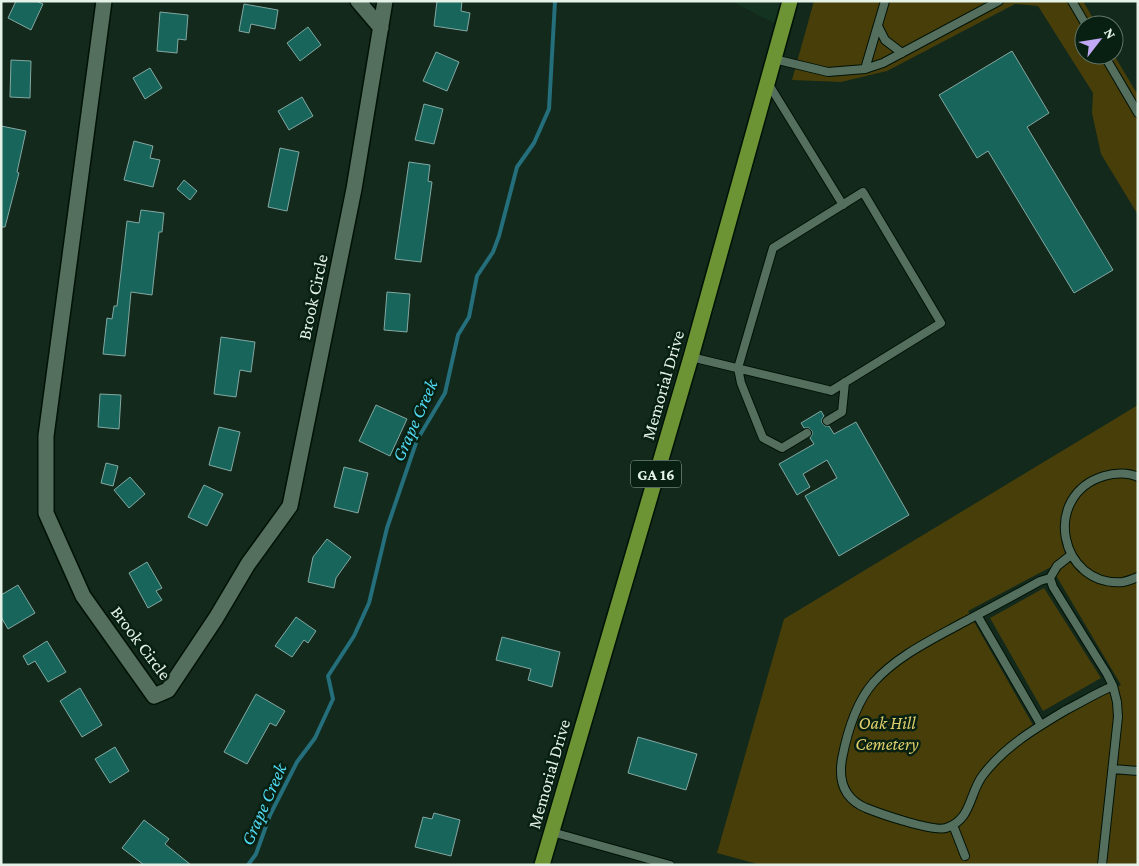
<svg xmlns="http://www.w3.org/2000/svg" width="1139" height="866" font-family="'Crimson Pro',serif">
<style>
.built{fill:#143421}
.green{fill:#473e0a;fill-rule:evenodd}
.lines{fill:none;stroke-linecap:round;stroke-linejoin:round}
.stream{stroke:#256e7b;stroke-width:4}
.building{fill:#18655c;stroke:#83a8a2}
.lane-casing{stroke:#001206;stroke-width:10}
.street-casing{stroke:#001206;stroke-width:18}
.primary-casing{stroke:#001206;stroke-width:18}
.lane{stroke:#556f5e;stroke-width:8}
.street{stroke:#556f5e;stroke-width:15}
.primary{stroke:#6c9334;stroke-width:15}
.labels{text-anchor:middle;stroke-width:5;stroke-linejoin:round;paint-order:stroke}
.shield{fill:#082012;stroke:#a2b3a8;stroke-width:1}
.shield-label{font-size:16px;font-weight:bold;fill:#e4f2e8}
.street-label{font-size:18px;fill:#e4f2e8;stroke:#082012}
.park-label{font-size:18px;font-style:italic;fill:#e0cd6b;stroke:#082012}
.water-label{font-size:19px;font-style:italic;fill:#51d9f3;stroke:#082012}
</style>
<rect width="100%" height="100%" fill="#12291b"/>
<path class="built" d="M 731,1 L 781,1 L 774,23 Z"/>
<path class="green" d="M 814,1 L 1083,1 L 1097,25 L 1084,25 L 1084,55 L 1114,55 L 1138,95 L 1138,215 L 1101,154 L 1092,113 L 1093,93 L 1038,6 L 1015,4 L 887,71 L 841,82 L 792,80 Z
M 1138,405 L 1138,865 L 761,865 L 717,853 L 784,619 ZM 1051,567 L 1121,685 L 1037,732 L 968,611 Z
M 1044,588 L 1101,678 L 1043,711 L 990,618 Z"/>
<g class="lines">
<path class="stream" d="M 248,865 L 256,854 L 270,815 L 297,762 L 315,738 L 333,699 L 328,676 L 354,636 L 369,603 L 387,528 L 417,440 L 445,393 L 458,335 L 469,317 L 477,276 L 493,252 L 499,236 L 517,167 L 534,143 L 549,109 L 555,1"/>
</g>
<path class="building" d="M 16,1 L 36,1 L 43,4 L 31,30 L 8,18 Z
M 437,1 L 462,1 L 461,11 L 470,13 L 467,31 L 434,26 Z
M 244,4 L 278,10 L 275,29 L 251,24 L 249,33 L 239,31 Z
M 160,12 L 188,15 L 186,40 L 178,39 L 177,53 L 157,51 Z
M 308,27 L 321,45 L 300,61 L 287,43 Z
M 1012,51 L 1049,113 L 1027,127 L 1113,270 L 1074,293 L 988,151 L 977,158 L 939,95 Z
M 436,52 L 459,62 L 447,91 L 423,81 Z
M 11,60 L 31,61 L 30,98 L 10,97 Z
M 150,68 L 162,88 L 145,99 L 133,78 Z
M 302,97 L 313,116 L 289,130 L 278,111 Z
M 424,104 L 443,109 L 434,144 L 415,140 Z
M 1,126 L 26,131 L 17,172 L 19,173 L 5,227 L 1,227 Z
M 134,141 L 153,146 L 150,158 L 160,160 L 153,187 L 124,180 Z
M 280,148 L 299,152 L 287,211 L 268,207 Z
M 409,162 L 430,165 L 428,181 L 432,182 L 421,262 L 395,259 Z
M 184,180 L 197,191 L 190,200 L 177,189 Z
M 141,210 L 164,213 L 162,232 L 159,232 L 152,295 L 131,292 L 125,356 L 103,354 L 107,318 L 112,319 L 114,306 L 117,306 L 127,221 L 139,223 Z
M 387,292 L 410,294 L 407,332 L 384,330 Z
M 221,337 L 255,342 L 251,372 L 240,370 L 236,397 L 214,394 Z
M 100,394 L 121,395 L 119,429 L 98,427 Z
M 376,405 L 407,419 L 390,456 L 359,441 Z
M 821,411 L 824,416 L 822,419 L 822,423 L 825,426 L 829,426 L 834,434 L 856,422 L 909,515 L 839,556 L 805,496 L 837,478 L 827,460 L 803,474 L 810,487 L 797,495 L 779,464 L 814,444 L 810,438 L 812,435 L 812,431 L 809,428 L 804,428 L 801,423 Z
M 219,427 L 240,432 L 231,471 L 209,465 Z
M 106,463 L 118,466 L 113,486 L 101,483 Z
M 344,467 L 368,473 L 358,513 L 334,507 Z
M 130,477 L 145,494 L 129,508 L 114,490 Z
M 204,485 L 223,494 L 207,526 L 188,517 Z
M 327,539 L 351,557 L 336,578 L 334,588 L 308,582 L 313,557 Z
M 147,562 L 162,588 L 156,591 L 162,600 L 148,608 L 129,573 Z
M 18,585 L 35,613 L 8,629 L 1,617 L 1,595 Z
M 296,617 L 316,631 L 308,643 L 304,640 L 292,657 L 275,646 Z
M 502,637 L 560,652 L 552,687 L 528,680 L 531,669 L 496,660 Z
M 47,641 L 66,672 L 48,682 L 35,661 L 28,665 L 23,656 Z
M 80,688 L 102,725 L 82,737 L 60,701 Z
M 256,694 L 285,711 L 276,726 L 270,723 L 247,764 L 224,752 Z
M 638,737 L 697,754 L 686,790 L 628,773 Z
M 115,747 L 129,771 L 110,783 L 95,759 Z
M 434,813 L 460,820 L 451,856 L 415,847 L 423,817 L 432,819 Z
M 144,820 L 169,839 L 165,844 L 191,865 L 144,865 L 122,848 Z"/>
<g class="lines">
<defs>
<path id="lane" d="M 885,1 L 865,69 L 883,63 L 999,1
M 1072,1 L 1086,25
M 878,26 L 885,40 L 902,53
M 1104,55 L 1138,113
M 774,59 L 828,72 L 865,69
M 768,83 L 843,205
M 691,357 L 828,390 L 831,391 L 941,323 L 863,192 L 773,248 L 738,368 L 741,383 L 763,438 L 782,448 L 807,433
M 827,421 L 842,412 L 845,382
M 1138,477 C 1128,472 1114,473 1104,476 C 1041,495 1059,587 1123,582 C 1128,581 1133,579 1138,577
M 1071,555 L 1057,566 L 1050,578 L 1053,587 L 1107,674 L 1113,686 L 1117,702 L 1118,717 L 1102,865
M 1050,578 L 1040,581 C 1013,596 987,610 960,624 C 929,641 896,657 873,683 C 855,704 847,733 842,759 C 838,782 845,799 866,808 C 881,814 933,832 946,828 C 972,820 969,793 983,775 C 1005,746 1036,728 1066,710 C 1082,702 1096,693 1113,686
M 977,615 L 1041,725
M 1113,769 L 1138,771
M 953,825 L 965,856
M 552,832 L 670,865"/>
<path id="street" d="M 104,1 L 46,436 L 46,513 L 83,596 L 154,696 L 168,690 L 216,618 L 248,564 L 290,506 L 354,189 L 385,1
M 358,1 L 381,28"/>
<path id="primary" d="M 542,865 L 691,357 L 790,1"/>
</defs>
<use href="#lane" class="lane-casing"/>
<use href="#street" class="street-casing"/>
<use href="#primary" class="primary-casing"/>
<use href="#lane" class="lane"/>
<use href="#street" class="street"/>
<use href="#primary" class="primary"/>
</g>
<g class="labels">
<rect class="shield" x="631" y="460.5" width="50" height="27" rx="4"/>
<g class="shield-label">
<text x="656" y="480">GA 16</text>
</g>
<g class="street-label">
<text transform="translate(313 297) rotate(-78)" y="6">Brook Circle</text>
<text transform="translate(663 385) rotate(-74)" y="6">Memorial Drive</text>
<text transform="translate(141 643) rotate(53)" y="6">Brook Circle</text>
<text transform="translate(549 774) rotate(-74)" y="6">Memorial Drive</text>
</g>
<g class="park-label">
<text x="887" y="729">Oak Hill<tspan x="887" dy="21">Cemetery</tspan></text>
</g>
<g class="water-label">
<text transform="translate(414 420) rotate(-66)" y="7">Grape Creek</text>
<text transform="translate(263 804) rotate(-66)" y="7">Grape Creek</text>
</g>
</g>
<rect width="1139" height="866" fill="none" stroke="#e4f2e8" stroke-width="5"/>
<g transform="translate(1099 40) rotate(59)"><circle r="24" fill="#082012" stroke="#607468"/>
<path d="M0-4L9 19L0 12L-9 19Z" fill="#c0a8f4"/>
<text y="-8" font-size="14" font-weight="bold" text-anchor="middle" fill="#e4f2e8">N</text>
</g>
</svg>
